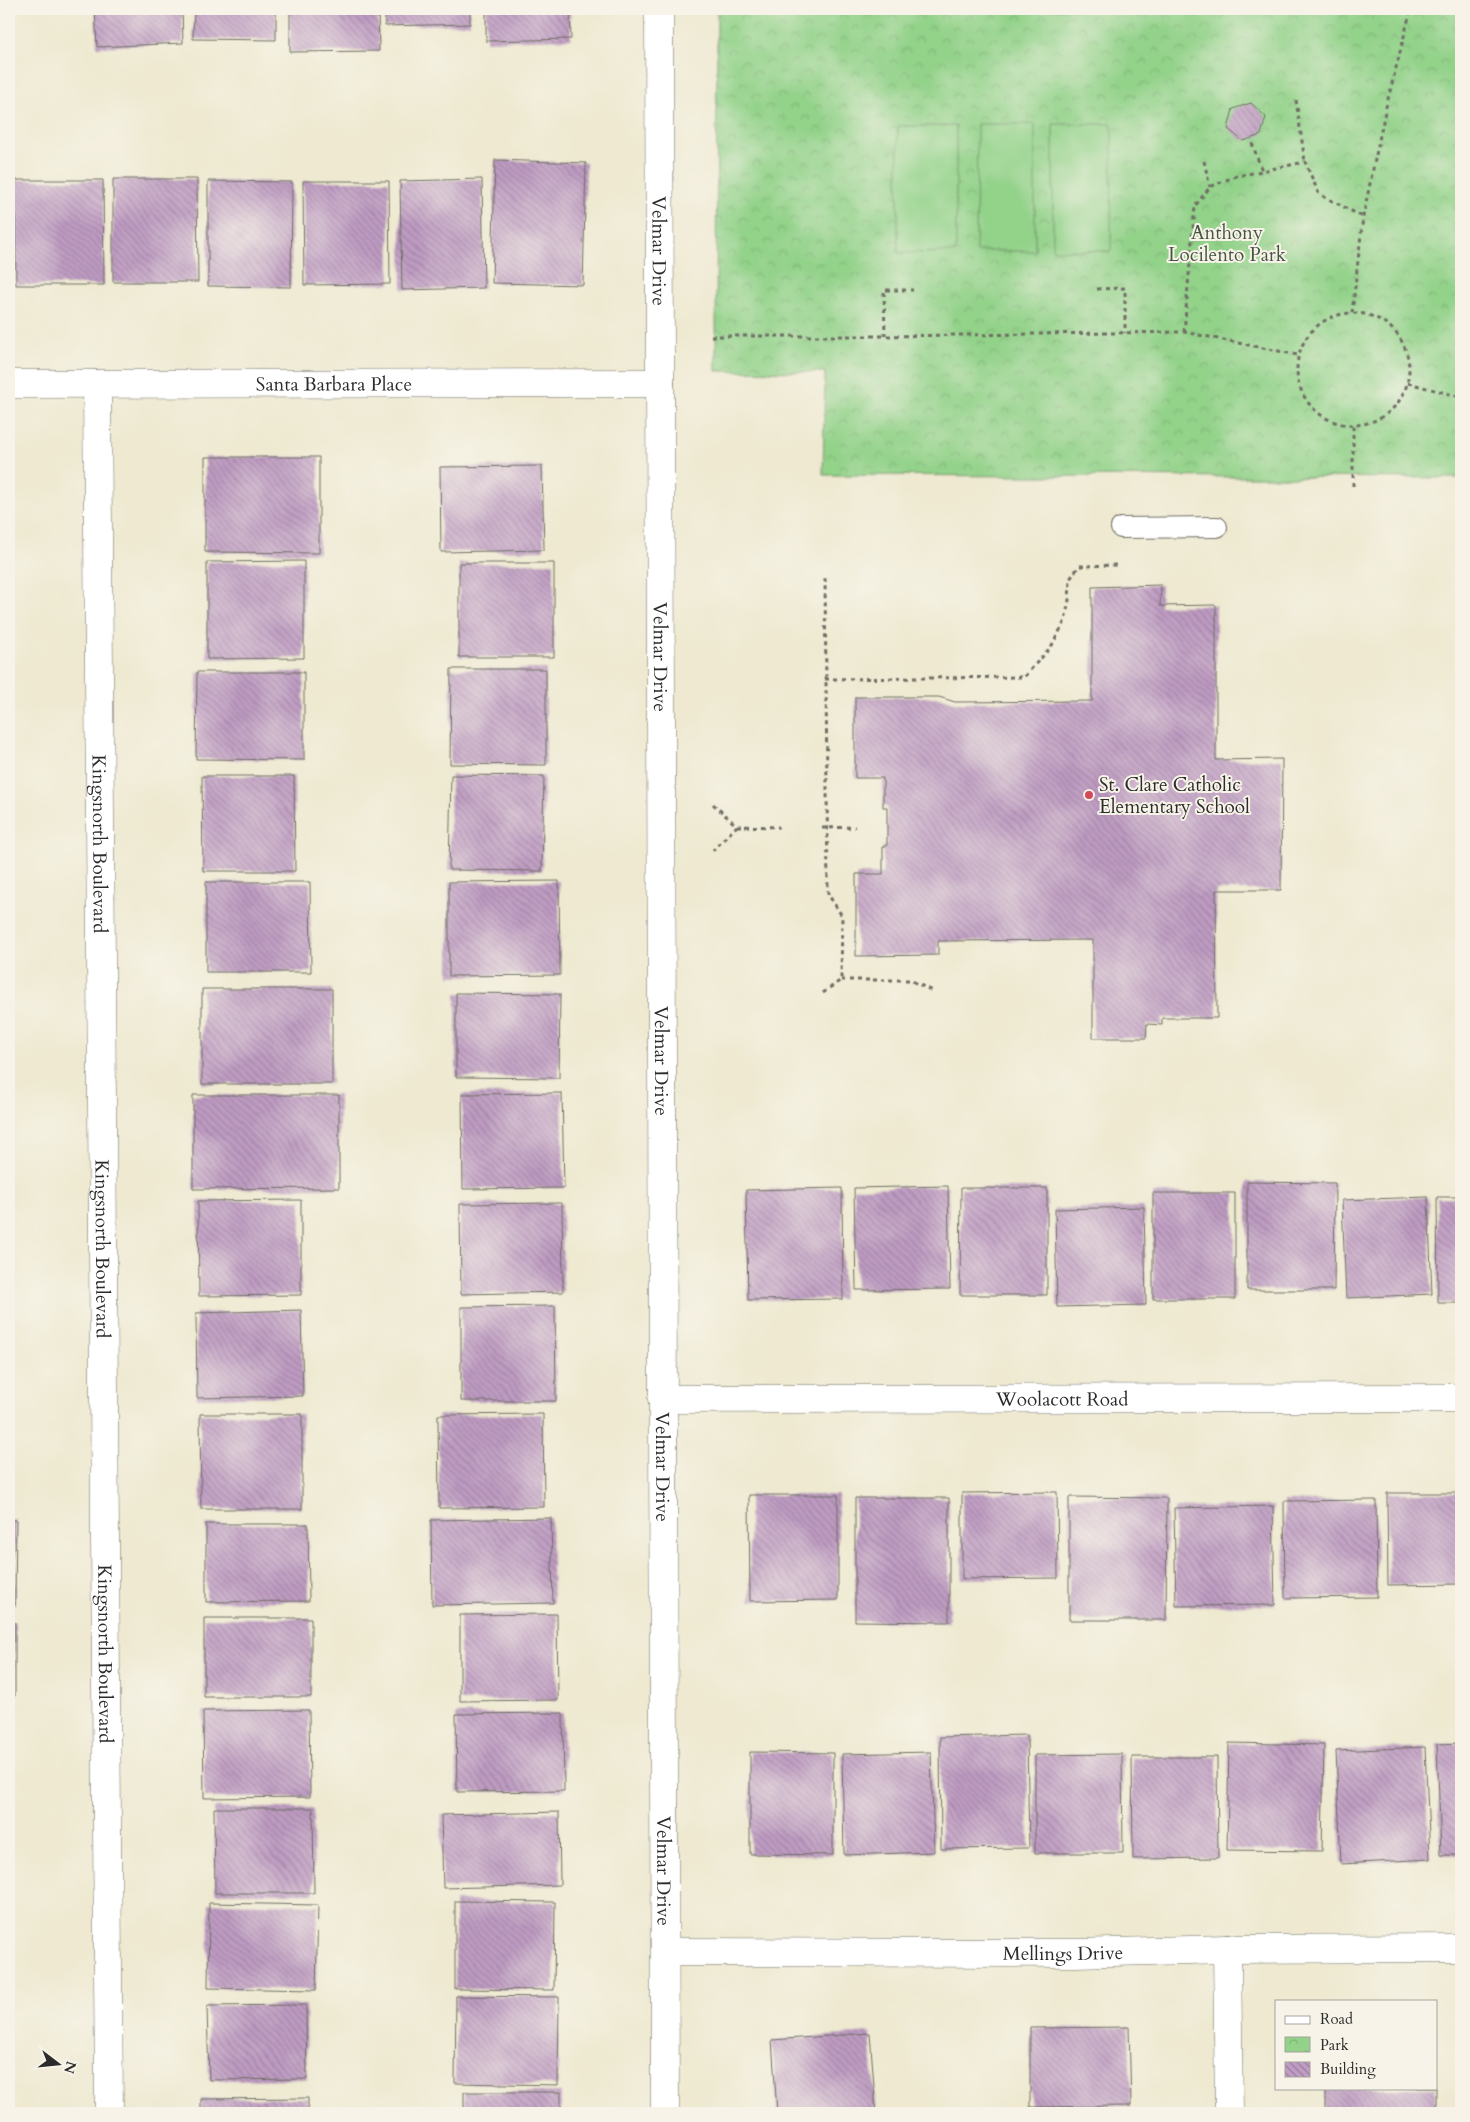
<svg xmlns="http://www.w3.org/2000/svg" width="1470" height="2122" font-family="Cardo,serif">
<style>
.park{fill:url(#park-crowns);stroke:#5e7e5a}
.pitch{fill:#92d289;stroke:#5e7e5a}
.building{fill:url(#building-back-hatch)}
.lines{fill:none;stroke-linecap:round;stroke-linejoin:round}
.service-casing{stroke:#6f6e65;stroke-width:22}
.minor-casing{stroke:#6f6e65;stroke-width:29}
.path{stroke:#6f6e65;stroke-width:3;stroke-dasharray:4 4;stroke-linecap:butt}
.service{stroke:#fff;stroke-width:20}
.minor{stroke:#fff;stroke-width:28}
.poi-dot{fill:#d1495b;stroke:#f7f3e8;stroke-width:2}
.labels{text-anchor:middle;stroke-width:4;stroke-linejoin:round;paint-order:stroke}
.park-label{font-size:19px;fill:#455542;stroke:#f7f3e8}
.street-label{font-size:19px;fill:#2b2b2b;stroke:#f7f3e8}
.poi-label{font-size:19px;fill:#2b2b2b;stroke:#f7f3e8;text-anchor:start}
</style>
<defs>
<pattern id="park-crowns" width="20" height="18" patternUnits="userSpaceOnUse" patternTransform="scale(1.25)"><rect width="20" height="18" fill="#92d289"/><path d="M2 6a3 3 0 1 1 6 0M12 15a3 3 0 1 1 6 0" fill="none" stroke="#7eb476"/></pattern>
<pattern id="building-back-hatch" width="6" height="6" patternUnits="userSpaceOnUse" patternTransform="scale(1.25)"><rect width="6" height="6" fill="#bf9cc3"/><path d="M-1 5l2 2M0 0l6 6M5-1l2 2" fill="none" stroke="#9b7f9f"/></pattern>
</defs>
<rect width="100%" height="100%" fill="#f7f3e8"/>
<filter id="ink" filterUnits="userSpaceOnUse"><feTurbulence type="fractalNoise" baseFrequency=".02" numOctaves="2"/><feDisplacementMap in="SourceGraphic" scale="10" xChannelSelector="R" yChannelSelector="G"/><feConvolveMatrix kernelMatrix="1 2 1 2 8 2 1 2 1" color-interpolation-filters="sRGB"/></filter>
<filter id="wash" filterUnits="userSpaceOnUse"><feTurbulence type="fractalNoise" baseFrequency=".0096" numOctaves="4" result="noise"/><feDisplacementMap in="SourceGraphic" scale="20" xChannelSelector="R" yChannelSelector="G"/><feGaussianBlur stdDeviation="1.12" result="paint"/><feColorMatrix in="noise" values="0 0 0 0 0 0 0 0 0 0 0 0 0 0 0 0 0 1.4 0 .05"/><feComposite in="paint" operator="in"/></filter>
<g filter="url(#wash)">
<rect width="100%" height="100%" fill="#eee9d0"/>
<path class="park" d="M 717,9 L 1461,9 L 1461,478 L 823,475 L 825,372 L 716,371 Z"/>
<path class="pitch" d="M 977,124 L 1035,124 L 1035,251 L 976,251 Z
M 1053,124 L 1112,124 L 1111,251 L 1053,250 Z
M 898,126 L 956,126 L 956,252 L 898,253 Z"/>
<g id="blocks">
<path class="building" d="M 95,9 L 182,9 L 183,43 L 97,47 Z
M 194,9 L 276,9 L 276,40 L 193,39 Z
M 290,9 L 378,9 L 379,51 L 290,52 Z
M 385,9 L 470,9 L 470,24 L 385,26 Z
M 486,9 L 570,9 L 571,39 L 486,41 Z
M 1251,103 L 1266,117 L 1261,135 L 1243,141 L 1228,129 L 1233,109 Z
M 495,160 L 586,163 L 583,285 L 492,283 Z
M 113,179 L 197,179 L 198,282 L 113,282 Z
M 482,179 L 484,288 L 402,290 L 400,181 Z
M 15,180 L 103,180 L 104,285 L 16,285 Z
M 208,181 L 292,182 L 291,287 L 208,286 Z
M 303,181 L 389,181 L 390,284 L 304,285 Z
M 205,457 L 319,457 L 319,553 L 205,552 Z
M 542,466 L 544,550 L 441,552 L 440,467 Z
M 304,561 L 304,658 L 207,659 L 207,562 Z
M 459,563 L 554,563 L 554,657 L 459,657 Z
M 1161,585 L 1160,606 L 1216,605 L 1216,760 L 1282,759 L 1281,890 L 1216,890 L 1217,1018 L 1162,1018 L 1162,1025 L 1147,1024 L 1146,1038 L 1093,1038 L 1093,940 L 938,941 L 938,955 L 856,956 L 856,874 L 883,874 L 883,846 L 887,846 L 887,807 L 883,807 L 883,778 L 855,778 L 855,697 L 939,697 L 955,702 L 1092,701 L 1092,587 Z
M 451,669 L 546,669 L 546,765 L 450,764 Z
M 197,672 L 304,672 L 304,760 L 196,759 Z
M 451,775 L 544,776 L 542,871 L 449,870 Z
M 9,776 L 11,776 L 10,864 L 9,864 Z
M 202,776 L 294,776 L 295,871 L 203,871 Z
M 559,881 L 560,975 L 449,976 L 449,882 Z
M 206,882 L 310,882 L 311,972 L 206,972 Z
M 202,989 L 332,989 L 332,1084 L 202,1084 Z
M 456,993 L 560,994 L 559,1078 L 456,1077 Z
M 562,1093 L 564,1188 L 463,1189 L 462,1094 Z
M 9,1095 L 11,1095 L 10,1116 L 9,1116 Z
M 193,1095 L 339,1095 L 339,1188 L 193,1189 Z
M 1247,1182 L 1335,1183 L 1334,1290 L 1247,1290 Z
M 948,1186 L 950,1289 L 856,1290 L 854,1188 Z
M 842,1188 L 843,1299 L 748,1300 L 746,1190 Z
M 961,1188 L 1047,1188 L 1047,1295 L 960,1295 Z
M 1153,1193 L 1235,1193 L 1235,1299 L 1153,1299 Z
M 1428,1197 L 1432,1294 L 1346,1298 L 1342,1200 Z
M 1437,1197 L 1461,1197 L 1461,1303 L 1438,1303 Z
M 301,1200 L 301,1295 L 199,1296 L 198,1201 Z
M 562,1203 L 563,1292 L 461,1294 L 460,1204 Z
M 1144,1207 L 1146,1305 L 1057,1307 L 1055,1209 Z
M 555,1306 L 556,1401 L 461,1401 L 461,1307 Z
M 301,1310 L 303,1396 L 197,1398 L 196,1313 Z
M 200,1414 L 302,1414 L 302,1509 L 201,1509 Z
M 543,1414 L 544,1507 L 439,1508 L 438,1415 Z
M 1057,1492 L 1058,1578 L 962,1579 L 962,1493 Z
M 1387,1493 L 1461,1493 L 1461,1584 L 1388,1585 Z
M 749,1495 L 838,1495 L 838,1600 L 750,1601 Z
M 1069,1497 L 1167,1498 L 1166,1620 L 1069,1620 Z
M 855,1498 L 949,1498 L 949,1622 L 855,1621 Z
M 1376,1500 L 1377,1597 L 1285,1598 L 1284,1501 Z
M 1273,1506 L 1275,1605 L 1176,1606 L 1174,1508 Z
M 551,1518 L 553,1603 L 432,1605 L 431,1520 Z
M 9,1520 L 16,1520 L 15,1605 L 9,1605 Z
M 206,1524 L 308,1524 L 309,1601 L 206,1602 Z
M 557,1614 L 558,1700 L 460,1701 L 460,1615 Z
M 204,1618 L 311,1618 L 311,1697 L 204,1697 Z
M 9,1622 L 15,1622 L 15,1696 L 9,1696 Z
M 309,1710 L 310,1797 L 204,1798 L 203,1711 Z
M 563,1713 L 564,1791 L 457,1792 L 456,1714 Z
M 1027,1735 L 1029,1848 L 941,1849 L 940,1737 Z
M 1229,1743 L 1324,1745 L 1322,1851 L 1227,1850 Z
M 1461,1743 L 1461,1855 L 1441,1855 L 1437,1744 Z
M 1425,1747 L 1430,1859 L 1341,1864 L 1336,1751 Z
M 750,1752 L 833,1753 L 833,1855 L 750,1854 Z
M 931,1752 L 934,1852 L 844,1855 L 842,1754 Z
M 1122,1754 L 1123,1853 L 1035,1853 L 1035,1755 Z
M 1132,1757 L 1217,1757 L 1218,1858 L 1133,1859 Z
M 214,1808 L 313,1808 L 314,1893 L 215,1893 Z
M 559,1812 L 560,1885 L 443,1888 L 441,1815 Z
M 455,1901 L 555,1902 L 554,1990 L 455,1989 Z
M 209,1903 L 318,1905 L 316,1990 L 208,1988 Z
M 456,1996 L 559,1997 L 558,2085 L 455,2083 Z
M 306,2005 L 307,2079 L 209,2080 L 207,2006 Z
M 1129,2027 L 1131,2106 L 1030,2107 L 1030,2028 Z
M 870,2033 L 876,2113 L 777,2113 L 772,2040 Z
M 1325,2088 L 1436,2088 L 1436,2113 L 1325,2113 Z
M 464,2092 L 561,2092 L 561,2113 L 464,2113 Z
M 308,2098 L 308,2113 L 201,2113 L 201,2099 Z"/>
</g>
</g>
<g filter="url(#ink)">
<use href="#blocks" fill-opacity="0" stroke="#6f6e65" stroke-width="1"/>
<g class="lines">
<defs>
<path id="service" d="M 1121,528 L 1217,527"/>
<g id="minor">
<path id="s1" d="M 659,9 L 665,2113"/>
<path id="s2" d="M 9,384 L 660,383"/>
<path id="s3" d="M 97,384 L 109,2113"/>
<path id="s4" d="M 662,1399 L 1461,1398"/>
<path d="M 1227,1949 L 1229,2113"/>
<path id="s5" d="M 665,1952 L 1075,1953 L 1227,1949 L 1461,1948"/>
</g>
</defs>
<use href="#service" class="service-casing"/>
<use href="#minor" class="minor-casing"/>
<path class="path" d="M 1296,100 L 1305,162
M 1252,143 L 1262,171
M 1204,161 L 1210,187
M 1097,289 L 1125,288 L 1125,333
M 1352,313 L 1363,217 L 1386,107 L 1411,9
M1297 369a56 56 0 1 1 112 0a56 56 0 1 1-112 0Z
M 1184,332 L 1195,206 L 1210,187 L 1233,177 L 1305,162 L 1319,194 L 1363,217
M 711,336 L 885,336 L 1184,332 L 1298,355
M 885,336 L 884,290 L 913,290
M 1408,383 L 1461,397
M 1353,426 L 1353,487
M 825,679 L 1024,677 L 1051,647 L 1065,621 L 1069,600 L 1070,579 L 1079,566 L 1119,565
M 713,804 L 737,826 L 713,850
M 737,826 L 779,827
M 822,828 L 855,827
M 841,980 L 910,980 L 934,992
M 823,993 L 841,980 L 842,916 L 828,894 L 825,578"/>
<use href="#service" class="service"/>
<use href="#minor" class="minor"/>
</g>
</g>
<circle class="poi-dot" cx="1089" cy="795" r="5"/>
<g class="labels">
<g class="park-label">
<text x="1227" y="239">Anthony<tspan x="1227" dy="22">Locilento Park</tspan></text>
</g>
<g class="street-label">
<text dy="7" stroke="none"><textPath href="#s1" startOffset="242">Velmar Drive</textPath></text>
<text dy="7" stroke="none"><textPath href="#s2" startOffset="325">Santa Barbara Place</textPath></text>
<text dy="7" stroke="none"><textPath href="#s1" startOffset="648">Velmar Drive</textPath></text>
<text dy="7" stroke="none"><textPath href="#s3" startOffset="460">Kingsnorth Boulevard</textPath></text>
<text dy="7" stroke="none"><textPath href="#s1" startOffset="1052">Velmar Drive</textPath></text>
<text dy="7" stroke="none"><textPath href="#s3" startOffset="865">Kingsnorth Boulevard</textPath></text>
<text dy="7" stroke="none"><textPath href="#s4" startOffset="400">Woolacott Road</textPath></text>
<text dy="7" stroke="none"><textPath href="#s1" startOffset="1458">Velmar Drive</textPath></text>
<text dy="7" stroke="none"><textPath href="#s3" startOffset="1270">Kingsnorth Boulevard</textPath></text>
<text dy="7" stroke="none"><textPath href="#s1" startOffset="1862">Velmar Drive</textPath></text>
<text dy="7" stroke="none"><textPath href="#s5" startOffset="398">Mellings Drive</textPath></text>
</g>
<g class="poi-label">
<text x="1099" y="791">St. Clare Catholic<tspan x="1099" dy="22">Elementary School</tspan></text>
</g>
</g>
<rect width="1470" height="2122" fill="none" stroke="#f7f3e8" stroke-width="30"/>
<rect x="1275" y="2000" width="162" height="90" fill="#f7f3e8" stroke="#a5a39c"/>
<rect x="1285" y="2016" width="25" height="8" fill="#ffffff" stroke="#a5a39c"/>
<text x="1320" y="2024" font-size="15" fill="#2b2b2b">Road</text>
<rect x="1285" y="2037" width="25" height="15" fill="url(#park-crowns)" stroke="#a5a39c"/>
<text x="1320" y="2050" font-size="15" fill="#2b2b2b">Park</text>
<rect x="1285" y="2062" width="25" height="15" fill="url(#building-back-hatch)" stroke="#a5a39c"/>
<text x="1320" y="2074" font-size="15" fill="#2b2b2b">Building</text>
<g transform="translate(58 2064) rotate(106)" stroke="#f7f3e8" stroke-width="4" paint-order="stroke">
<path d="M0-4L9 19L0 12L-9 19Z" fill="#2b2b2b"/>
<text y="-8" font-size="14" font-weight="bold" text-anchor="middle" fill="#2b2b2b">N</text>
</g>
</svg>
